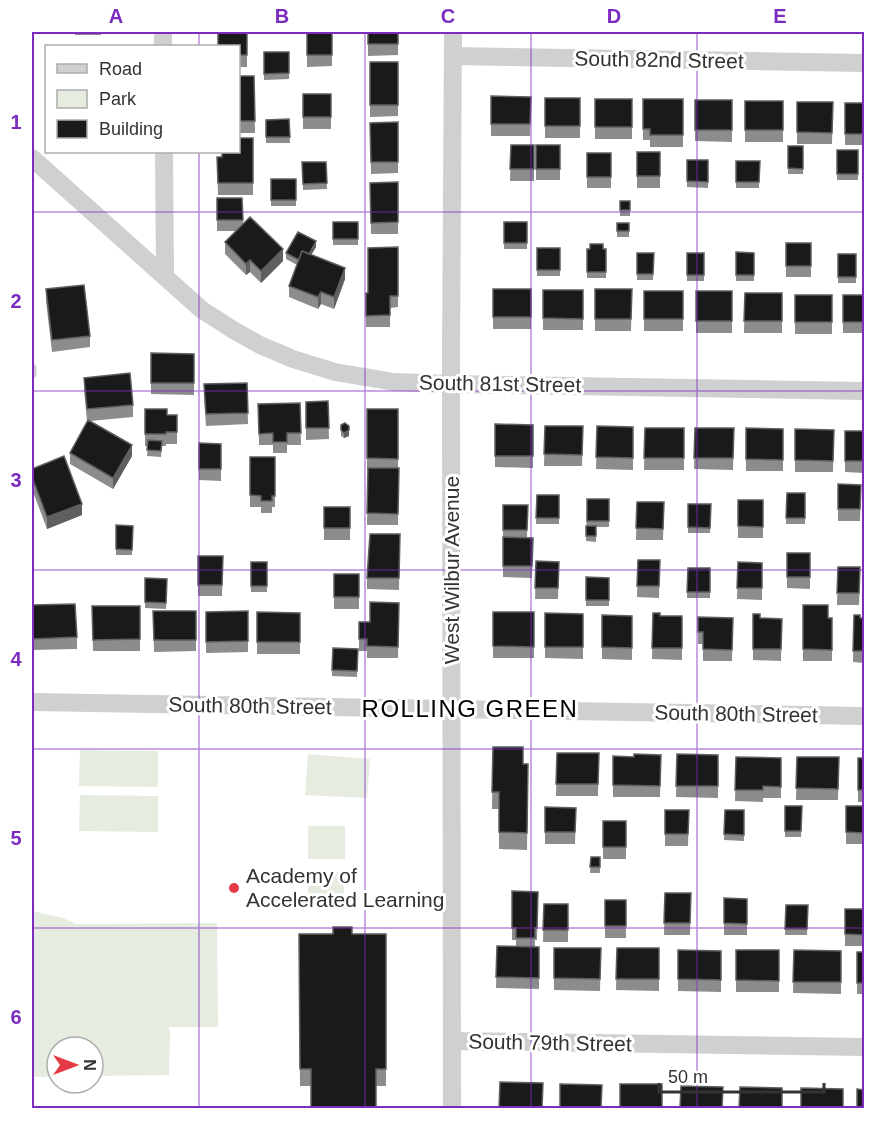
<svg xmlns="http://www.w3.org/2000/svg" width="896" height="1140" font-family="Helvetica,sans-serif">
<style>
.green{fill:#e6ecdf}
.lines{fill:none;stroke-linecap:round;stroke-linejoin:round}
.service{stroke:#d0d0d0;stroke-width:9}
.minor{stroke:#d0d0d0;stroke-width:18}
.wall{fill:#8c8c8c}
.shaded-wall{fill:#5f5f5f}
.building{fill:#1a1a1a;stroke:#5f5f5f;stroke-width:1.5}
.grid{fill:none;stroke:#7b2cbf;stroke-width:1.5;stroke-opacity:0.55}
.poi-dot{fill:#e63946;stroke:#fff;stroke-width:2}
.labels{text-anchor:middle;stroke-width:6;stroke-linejoin:round;paint-order:stroke}
.street-label{font-size:21px;fill:#333;stroke:#fff}
.poi-label{font-size:21px;fill:#333;stroke:#fff;text-anchor:start}
.quarter-label{font-size:24px;letter-spacing:1.5px;fill:#000;stroke:#fff}
.neatline{fill:none;stroke:#7b2cbf;stroke-width:2}
.grid-label{font-size:20px;text-anchor:middle;font-weight:bold;fill:#7b2cbf}
</style>
<rect width="100%" height="100%" fill="#fff"/>
<path class="green" d="M 80,750 L 158,751 L 158,787 L 79,786 Z
M 308,754 L 370,759 L 367,798 L 305,795 Z
M 80,795 L 158,796 L 158,832 L 79,831 Z
M 308,826 L 345,826 L 345,859 L 308,859 Z
M 344,872 L 344,906 L 308,905 L 308,873 Z
M 32,911 L 63,918 L 76,924 L 217,923 L 218,1027 L 169,1027 L 170,1033 L 169,1075 L 93,1076 L 93,1047 L 57,1047 L 57,1077 L 32,1077 Z"/>
<g class="lines">
<path class="service" d="M 32,368 L 32,374"/>
<path class="minor" d="M 163,32 L 163,46
M 453,56 L 864,63
M 164,152 L 165,275
M 32,158 L 202,310 L 235,331 L 260,345 L 293,359 L 335,372 L 394,382 L 451,384 L 864,391
M 32,702 L 864,716
M 452,1041 L 864,1047
M 452,1108 L 451,355 L 453,32"/>
</g>
<path class="wall" d="M 75,32 L 101,32 L 101,35 L 75,35 Z
M 247,32 L 247,67 L 238,67 L 238,46 Z
M 307,32 L 332,32 L 332,66 L 307,67 Z
M 368,32 L 398,32 L 398,55 L 368,56 Z
M 264,52 L 289,52 L 289,79 L 264,80 Z
M 370,62 L 398,62 L 398,116 L 370,117 Z
M 238,76 L 254,76 L 255,133 L 238,133 Z
M 303,94 L 331,94 L 331,129 L 303,129 Z
M 491,96 L 531,97 L 530,136 L 491,136 Z
M 545,98 L 580,98 L 580,138 L 545,138 Z
M 595,99 L 632,99 L 632,139 L 595,139 Z
M 643,99 L 683,99 L 683,147 L 650,147 L 650,140 L 643,140 Z
M 695,100 L 732,100 L 732,142 L 695,141 Z
M 745,101 L 783,101 L 783,142 L 745,142 Z
M 797,102 L 833,102 L 832,144 L 797,144 Z
M 845,103 L 864,103 L 864,145 L 845,145 Z
M 289,119 L 290,143 L 266,143 L 266,120 Z
M 398,122 L 398,173 L 371,174 L 370,123 Z
M 253,138 L 253,195 L 218,195 L 217,157 L 222,157 Z
M 511,145 L 534,145 L 534,181 L 510,181 Z
M 536,145 L 560,145 L 560,180 L 536,180 Z
M 788,146 L 803,146 L 803,174 L 788,174 Z
M 837,150 L 858,150 L 858,180 L 837,180 Z
M 637,152 L 660,152 L 660,188 L 637,188 Z
M 587,153 L 611,153 L 611,188 L 587,188 Z
M 687,160 L 708,160 L 708,188 L 687,187 Z
M 736,161 L 760,161 L 759,188 L 736,188 Z
M 302,162 L 326,162 L 327,189 L 303,190 Z
M 271,179 L 296,179 L 296,206 L 271,206 Z
M 398,182 L 398,234 L 371,234 L 370,183 Z
M 217,198 L 242,198 L 243,224 L 283,261 L 261,283 L 250,272 L 246,275 L 225,254 L 225,242 L 236,231 L 217,231 Z
M 620,201 L 630,201 L 630,216 L 620,216 Z
M 333,222 L 358,222 L 358,245 L 333,245 Z
M 504,222 L 527,222 L 527,249 L 504,249 Z
M 617,223 L 629,223 L 629,237 L 617,237 Z
M 786,243 L 811,243 L 811,277 L 786,277 Z
M 316,247 L 311,255 L 345,279 L 334,309 L 321,304 L 318,309 L 289,297 L 289,286 L 297,265 L 286,259 L 286,253 Z
M 398,247 L 398,307 L 390,308 L 390,327 L 366,327 L 366,293 L 368,293 Z
M 537,248 L 560,248 L 560,276 L 537,276 Z
M 587,249 L 606,249 L 606,278 L 587,278 Z
M 736,252 L 754,253 L 754,281 L 736,281 Z
M 637,253 L 654,253 L 653,280 L 637,280 Z
M 687,253 L 704,253 L 704,281 L 687,281 Z
M 838,254 L 856,254 L 856,283 L 838,283 Z
M 46,289 L 90,336 L 90,347 L 52,352 L 46,301 Z
M 493,289 L 531,289 L 531,329 L 493,329 Z
M 595,289 L 632,289 L 631,331 L 595,331 Z
M 543,290 L 583,290 L 583,330 L 543,330 Z
M 644,291 L 683,291 L 683,331 L 644,331 Z
M 696,291 L 732,291 L 732,333 L 696,333 Z
M 745,293 L 782,293 L 782,333 L 744,333 Z
M 795,295 L 832,295 L 832,334 L 795,334 Z
M 843,295 L 864,295 L 864,333 L 843,333 Z
M 151,353 L 194,354 L 194,395 L 151,394 Z
M 84,378 L 133,405 L 133,417 L 90,421 L 132,456 L 113,489 L 70,464 L 70,453 L 88,421 L 87,421 L 84,389 Z
M 247,383 L 248,424 L 206,426 L 204,396 Z
M 328,401 L 329,439 L 306,440 L 306,402 Z
M 300,403 L 301,445 L 287,445 L 287,453 L 273,453 L 273,445 L 259,445 L 258,404 Z
M 145,409 L 167,415 L 177,415 L 177,444 L 166,444 L 166,446 L 162,446 L 161,457 L 147,456 L 148,446 L 145,446 Z
M 367,409 L 398,409 L 398,525 L 367,525 L 368,470 L 367,470 Z
M 495,424 L 533,425 L 533,468 L 495,467 Z
M 341,425 L 349,426 L 349,436 L 344,438 L 341,436 Z
M 545,426 L 583,426 L 582,466 L 544,466 Z
M 597,426 L 633,427 L 633,470 L 596,469 Z
M 645,428 L 684,428 L 684,470 L 644,470 Z
M 695,428 L 734,428 L 733,470 L 694,469 Z
M 746,428 L 783,429 L 783,471 L 746,471 Z
M 795,429 L 834,430 L 833,472 L 795,472 Z
M 845,431 L 864,431 L 864,473 L 845,472 Z
M 199,443 L 221,444 L 221,481 L 199,480 Z
M 250,457 L 275,457 L 275,507 L 272,507 L 272,513 L 261,513 L 261,507 L 250,507 Z
M 32,469 L 82,515 L 47,529 L 32,489 Z
M 838,484 L 861,485 L 860,521 L 838,521 Z
M 787,493 L 805,493 L 805,524 L 786,524 Z
M 537,495 L 559,495 L 559,524 L 536,524 Z
M 587,499 L 609,499 L 609,527 L 596,527 L 596,542 L 586,541 Z
M 738,500 L 763,500 L 763,538 L 738,538 Z
M 637,502 L 664,502 L 663,540 L 636,540 Z
M 688,504 L 711,504 L 710,533 L 688,533 Z
M 503,505 L 528,505 L 527,538 L 533,538 L 532,578 L 503,577 Z
M 324,507 L 350,507 L 350,540 L 324,540 Z
M 116,525 L 133,526 L 132,555 L 116,555 Z
M 400,534 L 399,590 L 367,589 L 367,578 Z
M 787,553 L 810,553 L 810,589 L 787,588 Z
M 198,556 L 223,556 L 222,596 L 198,596 Z
M 638,560 L 660,560 L 659,598 L 637,597 Z
M 536,561 L 559,562 L 558,599 L 535,599 Z
M 251,562 L 267,562 L 267,592 L 251,592 Z
M 738,562 L 762,563 L 762,600 L 737,599 Z
M 838,567 L 860,579 L 859,605 L 837,605 Z
M 688,568 L 710,568 L 710,598 L 687,598 Z
M 334,574 L 359,574 L 359,609 L 334,609 Z
M 586,577 L 609,578 L 609,606 L 586,606 Z
M 145,578 L 167,579 L 166,609 L 145,608 Z
M 399,603 L 398,658 L 367,658 L 367,651 L 359,651 L 359,639 L 370,622 Z
M 32,605 L 77,637 L 77,649 L 32,650 Z
M 803,605 L 828,618 L 832,618 L 832,661 L 803,661 Z
M 92,606 L 140,606 L 140,651 L 93,651 Z
M 153,611 L 196,611 L 196,651 L 154,652 Z
M 248,611 L 248,652 L 206,653 L 206,612 Z
M 257,612 L 300,613 L 300,654 L 257,654 Z
M 493,612 L 534,612 L 534,658 L 493,658 Z
M 545,613 L 583,614 L 583,659 L 545,658 Z
M 653,613 L 660,616 L 682,616 L 682,660 L 652,659 Z
M 753,614 L 760,618 L 782,619 L 781,661 L 753,660 Z
M 602,615 L 632,616 L 632,660 L 602,659 Z
M 854,615 L 860,618 L 864,618 L 864,663 L 853,662 Z
M 698,617 L 733,618 L 732,661 L 703,661 L 703,644 L 698,644 Z
M 333,648 L 358,649 L 357,677 L 332,676 Z
M 493,747 L 523,764 L 528,764 L 527,850 L 499,849 L 499,809 L 492,809 Z
M 557,753 L 599,753 L 598,796 L 556,796 Z
M 677,754 L 718,755 L 718,798 L 676,797 Z
M 661,755 L 660,797 L 613,797 L 613,756 L 634,757 Z
M 736,757 L 781,758 L 781,798 L 763,798 L 763,802 L 735,801 Z
M 797,757 L 839,757 L 838,800 L 796,800 Z
M 858,758 L 864,758 L 864,802 L 858,802 Z
M 785,806 L 802,806 L 801,837 L 785,837 Z
M 846,806 L 864,806 L 864,844 L 846,844 Z
M 545,807 L 576,808 L 575,844 L 545,844 Z
M 665,810 L 689,810 L 688,846 L 665,846 Z
M 725,810 L 744,810 L 744,841 L 724,840 Z
M 603,821 L 626,821 L 626,859 L 603,859 Z
M 591,857 L 600,857 L 600,873 L 590,873 Z
M 512,891 L 538,892 L 537,940 L 535,940 L 535,947 L 539,947 L 539,989 L 496,988 L 497,946 L 516,946 L 516,940 L 512,940 Z
M 665,893 L 691,893 L 690,935 L 664,935 Z
M 724,898 L 747,899 L 747,935 L 724,935 Z
M 605,900 L 626,900 L 626,938 L 605,938 Z
M 544,904 L 568,904 L 568,942 L 543,942 Z
M 786,905 L 808,905 L 807,935 L 785,935 Z
M 845,909 L 864,909 L 864,946 L 845,946 Z
M 299,934 L 386,934 L 386,1086 L 300,1086 Z
M 554,948 L 601,948 L 600,991 L 554,990 Z
M 617,948 L 659,948 L 659,991 L 616,990 Z
M 678,950 L 721,951 L 721,992 L 678,991 Z
M 736,950 L 779,950 L 779,992 L 736,992 Z
M 794,950 L 841,951 L 841,994 L 793,993 Z
M 864,952 L 864,994 L 857,994 L 857,983 Z"/>
<path class="shaded-wall" d="M 316,241 L 316,247 L 307,262 L 307,256 Z
M 283,249 L 283,261 L 261,283 L 261,271 Z
M 250,260 L 250,272 L 246,275 L 246,264 Z
M 345,268 L 345,279 L 334,309 L 334,297 Z
M 321,292 L 321,304 L 318,309 L 318,297 Z
M 349,430 L 349,436 L 344,438 L 344,433 Z
M 132,445 L 132,456 L 113,489 L 113,478 Z
M 82,504 L 82,515 L 47,529 L 47,517 Z"/>
<path class="building" d="M 218,32 L 247,32 L 247,55 L 238,55 L 238,46 L 218,46 Z
M 307,32 L 332,32 L 332,55 L 307,55 Z
M 368,32 L 398,32 L 398,44 L 368,44 Z
M 264,52 L 289,52 L 289,73 L 264,74 Z
M 370,62 L 398,62 L 398,105 L 370,105 Z
M 238,76 L 254,76 L 255,121 L 238,121 Z
M 303,94 L 331,94 L 331,117 L 303,117 Z
M 491,96 L 531,97 L 530,124 L 491,124 Z
M 545,98 L 580,98 L 580,126 L 545,126 Z
M 595,99 L 632,99 L 632,127 L 595,127 Z
M 643,99 L 683,99 L 683,135 L 650,135 L 650,129 L 643,129 Z
M 695,100 L 732,100 L 732,130 L 695,130 Z
M 745,101 L 783,101 L 783,130 L 745,130 Z
M 797,102 L 833,102 L 832,133 L 797,132 Z
M 845,103 L 864,103 L 864,134 L 845,134 Z
M 289,119 L 290,137 L 266,137 L 266,120 Z
M 398,122 L 398,162 L 371,162 L 370,123 Z
M 238,138 L 253,138 L 253,183 L 218,183 L 217,157 L 222,157 L 222,152 L 238,152 Z
M 511,145 L 534,145 L 534,169 L 510,169 Z
M 536,145 L 560,145 L 560,169 L 536,169 Z
M 788,146 L 803,146 L 803,169 L 788,168 Z
M 837,150 L 858,150 L 858,174 L 837,174 Z
M 637,152 L 660,152 L 660,176 L 637,176 Z
M 587,153 L 611,153 L 611,177 L 587,177 Z
M 687,160 L 708,160 L 708,182 L 687,181 Z
M 736,161 L 760,161 L 759,182 L 736,182 Z
M 302,162 L 326,162 L 327,183 L 303,184 Z
M 271,179 L 296,179 L 296,200 L 271,200 Z
M 398,182 L 398,222 L 371,223 L 370,183 Z
M 217,198 L 242,198 L 243,220 L 217,220 Z
M 620,201 L 630,201 L 630,210 L 620,210 Z
M 250,217 L 283,249 L 261,271 L 250,260 L 246,264 L 225,242 Z
M 333,222 L 358,222 L 358,239 L 333,239 Z
M 504,222 L 527,222 L 527,243 L 504,243 Z
M 617,223 L 629,223 L 629,231 L 617,231 Z
M 298,232 L 316,241 L 309,254 L 302,251 L 299,260 L 286,253 Z
M 786,243 L 811,243 L 811,266 L 786,266 Z
M 590,244 L 603,244 L 603,249 L 606,249 L 606,272 L 587,272 L 587,249 L 590,249 Z
M 398,247 L 398,296 L 390,296 L 390,315 L 366,316 L 366,293 L 368,293 L 368,248 Z
M 537,248 L 560,248 L 560,270 L 537,270 Z
M 302,251 L 345,268 L 334,297 L 321,292 L 318,297 L 289,286 Z
M 736,252 L 754,253 L 754,275 L 736,275 Z
M 637,253 L 654,253 L 653,274 L 637,274 Z
M 687,253 L 704,253 L 704,275 L 687,275 Z
M 838,254 L 856,254 L 856,277 L 838,277 Z
M 84,285 L 90,336 L 52,340 L 46,289 Z
M 493,289 L 531,289 L 531,317 L 493,317 Z
M 595,289 L 632,289 L 631,319 L 595,319 Z
M 543,290 L 583,290 L 583,319 L 543,318 Z
M 644,291 L 683,291 L 683,319 L 644,319 Z
M 696,291 L 732,291 L 732,321 L 696,321 Z
M 745,293 L 782,293 L 782,321 L 744,321 Z
M 795,295 L 832,295 L 832,322 L 795,322 Z
M 843,295 L 864,295 L 864,322 L 843,322 Z
M 151,353 L 194,354 L 194,383 L 151,383 Z
M 130,373 L 133,405 L 87,409 L 84,378 Z
M 247,383 L 248,413 L 206,414 L 204,384 Z
M 328,401 L 329,428 L 306,428 L 306,402 Z
M 300,403 L 301,433 L 287,433 L 287,442 L 273,442 L 273,433 L 259,434 L 258,404 Z
M 145,409 L 167,409 L 167,415 L 177,415 L 177,432 L 166,432 L 166,434 L 145,434 Z
M 367,409 L 398,409 L 398,459 L 367,458 Z
M 88,420 L 132,445 L 113,478 L 70,453 Z
M 345,423 L 349,426 L 349,430 L 344,433 L 341,430 L 341,425 Z
M 495,424 L 533,425 L 533,456 L 495,456 Z
M 545,426 L 583,426 L 582,455 L 544,454 Z
M 597,426 L 633,427 L 633,458 L 596,457 Z
M 645,428 L 684,428 L 684,458 L 644,458 Z
M 695,428 L 734,428 L 733,458 L 694,458 Z
M 746,428 L 783,429 L 783,460 L 746,459 Z
M 795,429 L 834,430 L 833,461 L 795,460 Z
M 845,431 L 864,431 L 864,461 L 845,461 Z
M 148,440 L 162,441 L 161,451 L 147,450 Z
M 199,443 L 221,444 L 221,469 L 199,469 Z
M 64,456 L 82,504 L 47,517 L 32,477 L 32,469 Z
M 250,457 L 275,457 L 275,496 L 272,496 L 272,501 L 261,501 L 261,496 L 250,495 Z
M 368,468 L 399,468 L 398,514 L 367,513 Z
M 838,484 L 861,485 L 860,509 L 838,509 Z
M 787,493 L 805,493 L 805,518 L 786,518 Z
M 537,495 L 559,495 L 559,518 L 536,518 Z
M 587,499 L 609,499 L 609,521 L 587,521 Z
M 738,500 L 763,500 L 763,527 L 738,526 Z
M 637,502 L 664,502 L 663,529 L 636,528 Z
M 688,504 L 711,504 L 710,528 L 688,527 Z
M 503,505 L 528,505 L 527,530 L 503,530 Z
M 324,507 L 350,507 L 350,528 L 324,528 Z
M 116,525 L 133,526 L 132,550 L 116,549 Z
M 586,526 L 596,526 L 596,536 L 586,536 Z
M 370,534 L 400,534 L 399,578 L 367,578 Z
M 503,537 L 533,538 L 532,566 L 503,566 Z
M 787,553 L 810,553 L 810,577 L 787,577 Z
M 198,556 L 223,556 L 222,585 L 198,585 Z
M 638,560 L 660,560 L 659,586 L 637,586 Z
M 536,561 L 559,562 L 558,588 L 535,588 Z
M 251,562 L 267,562 L 267,586 L 251,586 Z
M 738,562 L 762,563 L 762,588 L 737,588 Z
M 838,567 L 860,567 L 859,593 L 837,593 Z
M 688,568 L 710,568 L 710,592 L 687,592 Z
M 334,574 L 359,574 L 359,597 L 334,597 Z
M 586,577 L 609,578 L 609,600 L 586,600 Z
M 145,578 L 167,579 L 166,603 L 145,602 Z
M 370,602 L 399,603 L 398,647 L 367,646 L 367,639 L 359,639 L 359,622 L 370,622 Z
M 75,604 L 77,637 L 32,639 L 32,605 Z
M 803,605 L 828,605 L 828,618 L 832,618 L 832,650 L 803,649 Z
M 92,606 L 140,606 L 140,639 L 93,640 Z
M 153,611 L 196,611 L 196,640 L 154,640 Z
M 248,611 L 248,641 L 206,642 L 206,612 Z
M 257,612 L 300,613 L 300,642 L 257,642 Z
M 493,612 L 534,612 L 534,647 L 493,646 Z
M 545,613 L 583,614 L 583,647 L 545,647 Z
M 653,613 L 660,613 L 660,616 L 682,616 L 682,648 L 652,648 Z
M 753,614 L 760,614 L 760,618 L 782,619 L 781,649 L 753,649 Z
M 602,615 L 632,616 L 632,648 L 602,647 Z
M 854,615 L 860,615 L 860,618 L 864,618 L 864,651 L 853,651 Z
M 698,617 L 733,618 L 732,650 L 703,649 L 703,632 L 698,632 Z
M 333,648 L 358,649 L 357,671 L 332,670 Z
M 493,747 L 523,747 L 523,764 L 528,764 L 527,833 L 499,832 L 499,792 L 492,792 Z
M 557,753 L 599,753 L 598,784 L 556,784 Z
M 634,754 L 661,755 L 660,786 L 613,785 L 613,756 L 634,757 Z
M 677,754 L 718,755 L 718,786 L 676,786 Z
M 736,757 L 781,758 L 781,787 L 763,786 L 763,790 L 735,790 Z
M 797,757 L 839,757 L 838,789 L 796,788 Z
M 858,758 L 864,758 L 864,790 L 858,790 Z
M 785,806 L 802,806 L 801,831 L 785,831 Z
M 846,806 L 864,806 L 864,833 L 846,832 Z
M 545,807 L 576,808 L 575,832 L 545,832 Z
M 665,810 L 689,810 L 688,834 L 665,834 Z
M 725,810 L 744,810 L 744,835 L 724,834 Z
M 603,821 L 626,821 L 626,847 L 603,847 Z
M 591,857 L 600,857 L 600,867 L 590,867 Z
M 512,891 L 538,892 L 537,928 L 535,928 L 535,938 L 516,938 L 516,928 L 512,928 Z
M 665,893 L 691,893 L 690,923 L 664,923 Z
M 724,898 L 747,899 L 747,924 L 724,923 Z
M 605,900 L 626,900 L 626,926 L 605,926 Z
M 544,904 L 568,904 L 568,930 L 543,930 Z
M 786,905 L 808,905 L 807,929 L 785,929 Z
M 845,909 L 864,909 L 864,935 L 845,934 Z
M 333,927 L 352,927 L 352,934 L 386,934 L 386,1069 L 376,1069 L 376,1108 L 311,1108 L 311,1069 L 300,1069 L 299,934 L 333,934 Z
M 497,946 L 539,947 L 539,978 L 496,977 Z
M 554,948 L 601,948 L 600,979 L 554,978 Z
M 617,948 L 659,948 L 659,979 L 616,979 Z
M 678,950 L 721,951 L 721,980 L 678,979 Z
M 736,950 L 779,950 L 779,981 L 736,980 Z
M 794,950 L 841,951 L 841,982 L 793,982 Z
M 857,952 L 864,952 L 864,983 L 857,983 Z
M 500,1082 L 543,1083 L 542,1108 L 499,1108 Z
M 560,1084 L 602,1085 L 601,1108 L 560,1108 Z
M 620,1084 L 662,1084 L 662,1108 L 620,1108 Z
M 681,1086 L 723,1087 L 722,1108 L 680,1108 Z
M 740,1087 L 782,1088 L 782,1108 L 739,1108 Z
M 801,1088 L 843,1089 L 843,1108 L 801,1108 Z
M 857,1089 L 864,1090 L 864,1108 L 857,1108 Z"/>
<path class="grid" d="M 199,32 L 199,46M 365,32 L 365,1108M 531,32 L 531,1108M 697,32 L 697,1108M 199,152 L 199,1108M 32,212 L 864,212M 32,391 L 864,391M 32,570 L 864,570M 32,749 L 864,749M 32,928 L 864,928"/>
<circle class="poi-dot" cx="234" cy="888" r="6"/>
<g class="labels">
<g class="street-label">
<text transform="translate(659 60) rotate(1)" y="7">South 82nd Street</text>
<text transform="translate(500 384) rotate(1)" y="7">South 81st Street</text>
<text transform="translate(452 570) rotate(-90)" y="7">West Wilbur Avenue</text>
<text transform="translate(250 706) rotate(1)" y="7">South 80th Street</text>
<text transform="translate(736 714) rotate(1)" y="7">South 80th Street</text>
<text transform="translate(550 1043) rotate(1)" y="7">South 79th Street</text>
</g>
<g class="poi-label">
<text x="246" y="883">Academy of<tspan x="246" dy="24">Accelerated Learning</tspan></text>
</g>
<g class="quarter-label">
<text x="470" y="717">ROLLING GREEN</text>
</g>
</g>
<rect width="896" height="1140" fill="none" stroke="#ffffff" stroke-width="66"/>
<rect x="45" y="45" width="195" height="108" fill="#ffffff" stroke="#adadad" stroke-width="1.5"/>
<rect x="57" y="64" width="30" height="9" fill="#d0d0d0" stroke="#adadad" stroke-width="1.5"/>
<text x="99" y="75" font-size="18" fill="#333333">Road</text>
<rect x="57" y="90" width="30" height="18" fill="#e6ecdf" stroke="#adadad" stroke-width="1.5"/>
<text x="99" y="105" font-size="18" fill="#333333">Park</text>
<rect x="57" y="120" width="30" height="18" fill="#1a1a1a" stroke="#adadad" stroke-width="1.5"/>
<text x="99" y="135" font-size="18" fill="#333333">Building</text>
<g transform="translate(75 1065) rotate(90)"><circle r="28" fill="#ffffff" stroke="#adadad" stroke-width="1.5"/>
<path d="M0-4.5L10 22L0 15L-10 22Z" fill="#e63946"/>
<text y="-9" font-size="16" font-weight="bold" text-anchor="middle" fill="#333333">N</text>
</g>
<path d="M659 1083v9h165v-9" fill="none" stroke="#333333" stroke-width="3"/>
<text x="668" y="1083" font-size="18" fill="#333333" stroke="#ffffff" stroke-width="4.5" paint-order="stroke">50 m</text>
<rect x="33" y="33" width="830" height="1074" class="neatline"/>
<g class="grid-label">
<text x="116" y="23">A</text>
<text x="282" y="23">B</text>
<text x="448" y="23">C</text>
<text x="614" y="23">D</text>
<text x="780" y="23">E</text>
<text x="16" y="129">1</text>
<text x="16" y="308">2</text>
<text x="16" y="487">3</text>
<text x="16" y="666">4</text>
<text x="16" y="845">5</text>
<text x="16" y="1024">6</text>
</g>
</svg>
